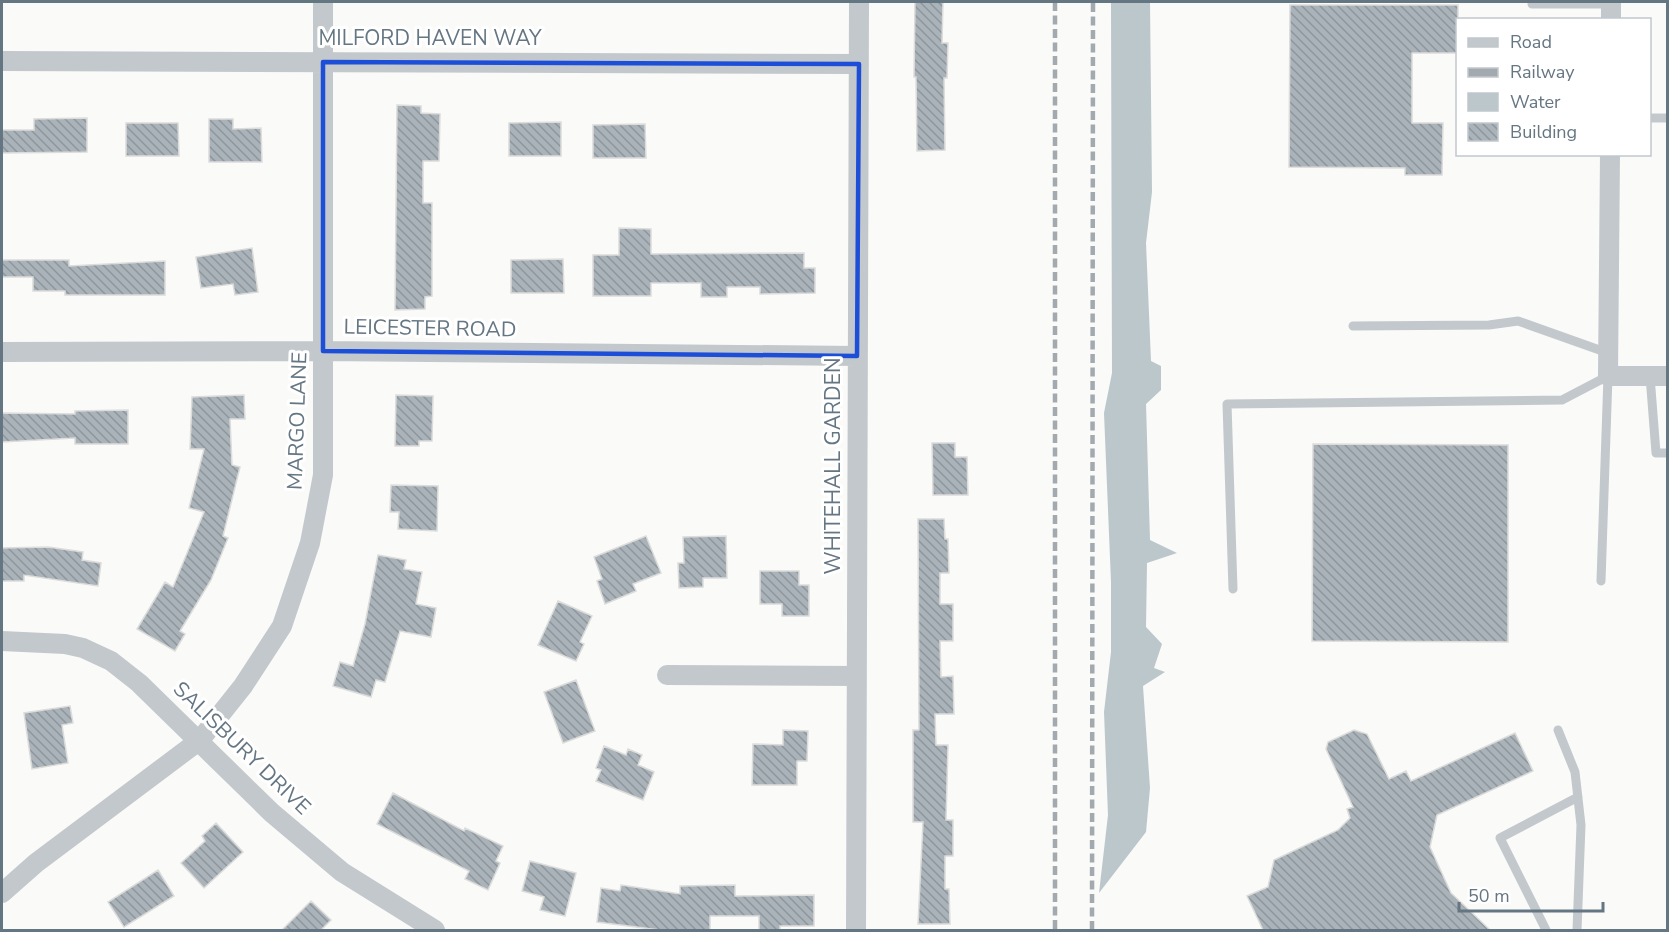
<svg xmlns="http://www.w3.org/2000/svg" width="1669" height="932" font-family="'Nunito Sans',sans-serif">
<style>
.water{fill:#bbc7cb}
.building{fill:url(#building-back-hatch);stroke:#dcdcda;stroke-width:1.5}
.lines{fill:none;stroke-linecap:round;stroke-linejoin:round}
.service{stroke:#c3c8cc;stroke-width:9}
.minor{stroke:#c3c8cc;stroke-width:20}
.rail{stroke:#a2aab0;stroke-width:4.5;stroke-dasharray:9 4.5;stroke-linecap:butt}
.marked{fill:none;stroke:#1d4ed8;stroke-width:4.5;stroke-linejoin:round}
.labels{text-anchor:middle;stroke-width:6;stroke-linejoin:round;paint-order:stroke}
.street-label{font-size:21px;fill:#657683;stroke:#fff}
</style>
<defs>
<pattern id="building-back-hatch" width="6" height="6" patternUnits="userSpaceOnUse" patternTransform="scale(1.5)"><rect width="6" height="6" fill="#aab3b9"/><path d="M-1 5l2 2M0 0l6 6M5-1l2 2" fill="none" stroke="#8e969c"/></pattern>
</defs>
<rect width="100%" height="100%" fill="#fafaf8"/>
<path class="water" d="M 1111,2 L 1150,2 L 1152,192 L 1146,243 L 1151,361 L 1161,366 L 1161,390 L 1146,404 L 1150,540 L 1177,553 L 1147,563 L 1146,627 L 1162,644 L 1154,668 L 1165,672 L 1143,686 L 1150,788 L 1146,832 L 1099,893 L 1108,815 L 1104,712 L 1111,652 L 1111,582 L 1104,413 L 1112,373 Z"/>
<path class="building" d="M 915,2 L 943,2 L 942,43 L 948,43 L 947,78 L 944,78 L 945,150 L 917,151 L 916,77 L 914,77 Z
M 1290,5 L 1458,5 L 1458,53 L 1412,53 L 1412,123 L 1443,123 L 1442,175 L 1405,175 L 1405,168 L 1289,167 Z
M 397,105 L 421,106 L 421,113 L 440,114 L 439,161 L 423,161 L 423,203 L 432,203 L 432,296 L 425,297 L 425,309 L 395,310 Z
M 87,118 L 87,152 L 2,153 L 2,130 L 34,130 L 34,119 Z
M 209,119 L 233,119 L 233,129 L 261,128 L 262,162 L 209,162 Z
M 561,122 L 561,156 L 509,156 L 509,123 Z
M 126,123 L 178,123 L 179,156 L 126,156 Z
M 645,124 L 646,158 L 593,158 L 593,125 Z
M 619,228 L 651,229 L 651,254 L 804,253 L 804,268 L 815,268 L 815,293 L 760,294 L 760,287 L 727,287 L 727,297 L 701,297 L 701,283 L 651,283 L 651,296 L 593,296 L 593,255 L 619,255 Z
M 252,248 L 258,292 L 235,295 L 233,284 L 201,288 L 196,257 Z
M 563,259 L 564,293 L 511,293 L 511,260 Z
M 2,260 L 69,260 L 69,266 L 165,261 L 165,295 L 65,295 L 65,291 L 33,291 L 33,277 L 2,277 Z
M 244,395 L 245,419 L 230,419 L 232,465 L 240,467 L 223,536 L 228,538 L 211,580 L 180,631 L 185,634 L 175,651 L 137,629 L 165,582 L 173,587 L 204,512 L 189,508 L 204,449 L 190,449 L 192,397 Z
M 396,395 L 433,396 L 432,441 L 419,441 L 419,446 L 395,446 Z
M 128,410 L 128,444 L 75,444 L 75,438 L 2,442 L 2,413 L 75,414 L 75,411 Z
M 932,443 L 955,443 L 955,457 L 967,457 L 968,495 L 933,495 Z
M 1313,444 L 1508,445 L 1508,642 L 1312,641 Z
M 391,485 L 438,486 L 437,531 L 398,529 L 399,512 L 390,512 Z
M 918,519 L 944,519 L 945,539 L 948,539 L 949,573 L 940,573 L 940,604 L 953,604 L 953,641 L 940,641 L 941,677 L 953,676 L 954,714 L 935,714 L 936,745 L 948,745 L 946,820 L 953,820 L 953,856 L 945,856 L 945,889 L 949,889 L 950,924 L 918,924 L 923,822 L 913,822 L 913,730 L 919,730 Z
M 646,536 L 661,573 L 633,584 L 636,591 L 605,604 L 597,581 L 602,579 L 594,557 Z
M 726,536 L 727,578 L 703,578 L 703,587 L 679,588 L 678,563 L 684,563 L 683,537 Z
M 48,547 L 83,552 L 82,560 L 101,563 L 98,586 L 24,575 L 24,581 L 2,581 L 2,548 Z
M 378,555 L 406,560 L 404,569 L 422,572 L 416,604 L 436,608 L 431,637 L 400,631 L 385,682 L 376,680 L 371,697 L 333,686 L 340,662 L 353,666 L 365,624 Z
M 760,571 L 799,571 L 799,585 L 809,585 L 809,616 L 782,616 L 782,604 L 760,604 Z
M 558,601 L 592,616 L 580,642 L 584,644 L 576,661 L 538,645 Z
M 576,680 L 595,731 L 563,743 L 544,692 Z
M 70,706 L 73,723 L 62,725 L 68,763 L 32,769 L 24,713 Z
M 783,730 L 808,731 L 807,761 L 797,761 L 797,785 L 752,785 L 753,744 L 783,745 Z
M 1354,730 L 1367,734 L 1389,779 L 1406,771 L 1411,781 L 1515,733 L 1533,771 L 1437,815 L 1430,847 L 1451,893 L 1490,930 L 1263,930 L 1247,896 L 1268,887 L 1274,860 L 1338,830 L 1350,818 L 1347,809 L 1353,807 L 1326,749 L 1328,742 Z
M 604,746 L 626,755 L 628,749 L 642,755 L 638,765 L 654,772 L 643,800 L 596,781 L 601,770 L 596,768 Z
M 393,793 L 464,831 L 465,828 L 503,846 L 496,861 L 500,863 L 488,890 L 465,879 L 469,871 L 377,824 Z
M 216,823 L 243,852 L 204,888 L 181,863 L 205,841 L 202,836 Z
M 530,861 L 576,873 L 565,916 L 540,910 L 544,897 L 522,891 Z
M 158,870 L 174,896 L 124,927 L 108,902 Z
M 621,885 L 680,894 L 680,886 L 735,885 L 735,896 L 814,895 L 814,926 L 780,926 L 780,930 L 759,930 L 759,916 L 710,916 L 710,930 L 660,930 L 597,922 L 601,888 L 620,891 Z
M 311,901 L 331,920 L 321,930 L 282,930 Z"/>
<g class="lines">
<path class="service" d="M 1532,2 L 1532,4 L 1611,4
M 1650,118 L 1668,118
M 1353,326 L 1489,325 L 1518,321 L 1608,353
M 1650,376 L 1656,453 L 1668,453
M 1233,589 L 1227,404 L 1562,400 L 1608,376 L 1601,581
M 1558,730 L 1575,772 L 1581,825 L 1577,930
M 1546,930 L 1500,838 L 1578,797"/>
<path class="minor" d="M 1611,20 L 1611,2
M 2,61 L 859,64
M 1610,154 L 1608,376 L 1668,376
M 2,352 L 323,351 L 857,356
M 2,641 L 65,644 L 83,648 L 111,661 L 139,683 L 272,813 L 342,872 L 435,930
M 667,675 L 856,676
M 2,893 L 36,863 L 200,740 L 243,686 L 282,626 L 310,543 L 323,475 L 323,2
M 856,930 L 859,2"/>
<path class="rail" d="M 1055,2 L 1055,930
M 1092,930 L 1093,2"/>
</g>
<path class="marked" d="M 323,62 L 859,64 L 857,356 L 323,351 Z"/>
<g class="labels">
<g class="street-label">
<text x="430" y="45">MILFORD HAVEN WAY</text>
<text transform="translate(430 328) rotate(1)" y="7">LEICESTER ROAD</text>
<text transform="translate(297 421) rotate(-88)" y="7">MARGO LANE</text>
<text transform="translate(833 466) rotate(-90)" y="7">WHITEHALL GARDEN</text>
<text transform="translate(242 748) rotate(44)" y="7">SALISBURY DRIVE</text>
</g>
</g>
<rect width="1669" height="932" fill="none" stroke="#657683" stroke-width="6"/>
<rect x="1456" y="18" width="195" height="138" fill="#ffffff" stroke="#c1c8cd" stroke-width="1.5"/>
<rect x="1468" y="38" width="30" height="9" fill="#c3c8cc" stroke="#c1c8cd" stroke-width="1.5"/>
<text x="1510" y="48" font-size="18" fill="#657683">Road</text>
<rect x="1468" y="68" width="30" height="9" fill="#a2aab0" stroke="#c1c8cd" stroke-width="1.5"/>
<text x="1510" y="78" font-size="18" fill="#657683">Railway</text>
<rect x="1468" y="93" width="30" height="18" fill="#bbc7cb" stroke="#c1c8cd" stroke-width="1.5"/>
<text x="1510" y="108" font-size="18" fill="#657683">Water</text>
<rect x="1468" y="123" width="30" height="18" fill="url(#building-back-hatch)" stroke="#c1c8cd" stroke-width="1.5"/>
<text x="1510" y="138" font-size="18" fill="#657683">Building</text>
<path d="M1459 902v9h144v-9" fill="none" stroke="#657683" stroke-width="3"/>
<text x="1468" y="902" font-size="18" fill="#657683" stroke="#ffffff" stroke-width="4.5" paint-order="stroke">50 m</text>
</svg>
